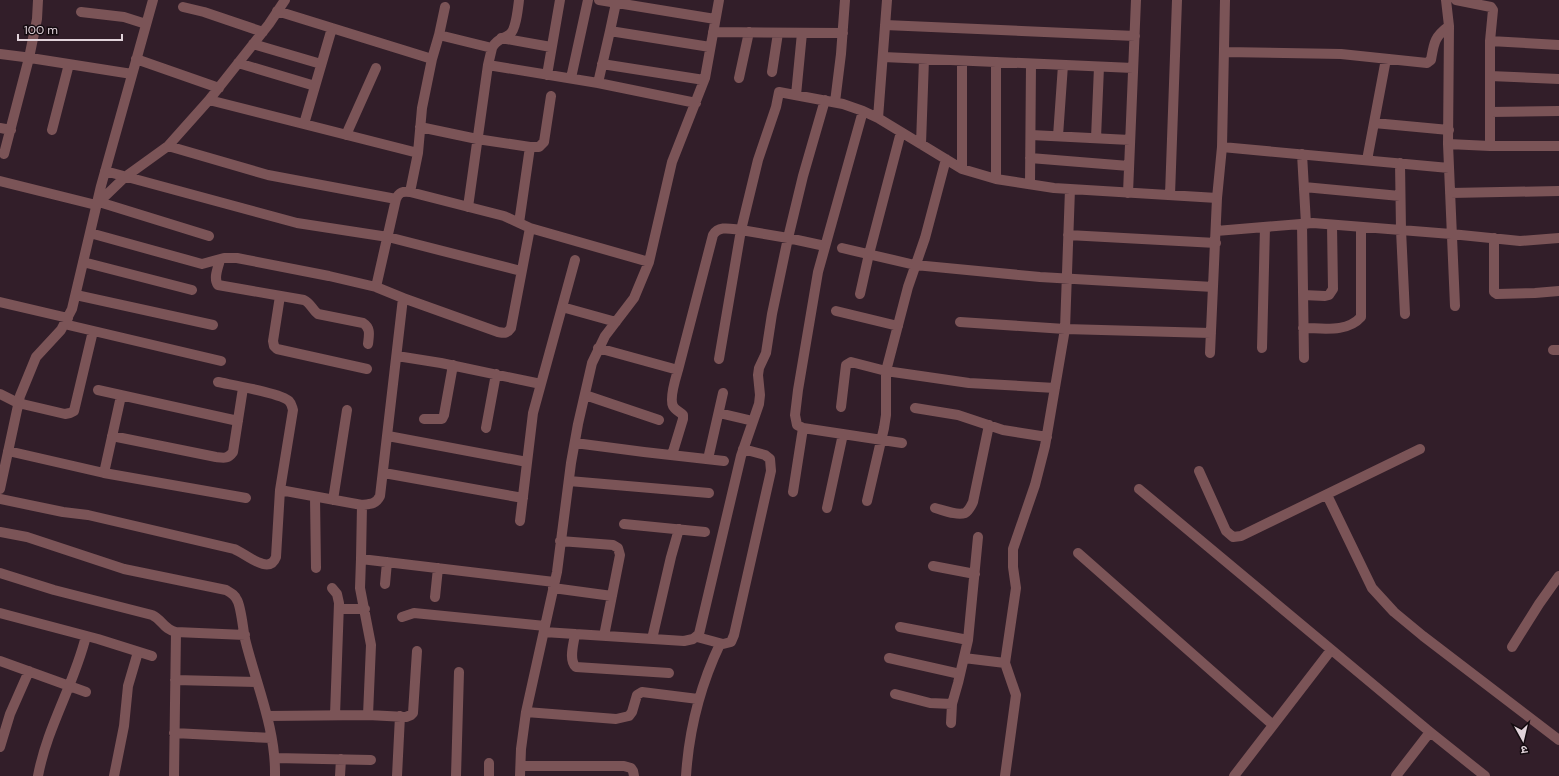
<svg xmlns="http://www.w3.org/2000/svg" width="1559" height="776" font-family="'DM Sans','Noto Sans Devanagari',sans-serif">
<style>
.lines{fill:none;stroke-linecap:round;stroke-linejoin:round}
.minor{stroke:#7b5457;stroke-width:10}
</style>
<rect width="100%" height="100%" fill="#321e29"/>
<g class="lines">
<path class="minor" d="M 285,0 L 269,24 L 209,100 L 418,153 L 410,192 C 403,191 399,192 396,199 L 376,287 L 403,298 L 380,496 C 376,504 371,504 362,505 L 361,559 L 554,582
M 599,0 L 715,19
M 1446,0 L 1449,26 L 1448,144 L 1455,306
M 1456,0 L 1491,7 L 1493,10 L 1490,41
M 183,7 L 204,12 L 263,32
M 277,11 L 432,59 L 439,35 L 492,48 L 488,65 L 598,83 L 610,31 L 710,47
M 81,12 L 124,17 L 146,24
M 885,25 L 1135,36
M 610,31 L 616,3
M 713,32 L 843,33
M 439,35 L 445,7
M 501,38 L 551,47
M 253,44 L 321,64
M 1559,45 L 1490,41 L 1490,146 L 1559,146
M 492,48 C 496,39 504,39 510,34 C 516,29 518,8 519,0
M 1224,52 L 1341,54 L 1427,63 L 1431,60 C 1434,43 1434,37 1449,26
M 0,54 L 24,57 L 132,74
M 883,57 L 1133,68
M 136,59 L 219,88
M 238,63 L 315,86
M 602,64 L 704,80
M 772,72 L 778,33
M 547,75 L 560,0
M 1490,76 L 1559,79
M 571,78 L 588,0
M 739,78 L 749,32
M 598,83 L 696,103
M 796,95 L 802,33
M 835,102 L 841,54 L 845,0
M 863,111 L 818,272 L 798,390 L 795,415 L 797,425 L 803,428 L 902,443
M 1490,112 L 1559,111
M 878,118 L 887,0
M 1374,123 L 1449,130
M 304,124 L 332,28
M 420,127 L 477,139 L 530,147 L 519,223
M 0,128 L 11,130
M 52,130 L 69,64
M 346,135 L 376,68
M 1031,135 L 1130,140
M 1058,136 L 1063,65
M 1096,138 L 1099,67
M 921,144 L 924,59
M 1448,144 L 1490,146
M 168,146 L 209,100
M 530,147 L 539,147 L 544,142 L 551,96
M 1222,147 L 1449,168
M 418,153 L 422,108 L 432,59
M 4,154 L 29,58 L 37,19 L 38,0
M 1302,154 L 1306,224
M 1030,158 L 1129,166
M 1367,160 L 1386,59
M 1400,163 L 1401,230 L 1405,314
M 962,169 L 962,61
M 105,171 L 297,223 L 388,237 L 521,271
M 996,179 L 996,62
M 0,181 L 96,205
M 1030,184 L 1031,64
M 1304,187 L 1400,196
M 410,192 L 504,216 L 530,228 L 649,262
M 1128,193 L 1136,0
M 1450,193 L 1559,191
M 1170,195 L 1177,0
M 99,202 L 209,236
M 97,204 L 125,177 L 168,146 L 268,175 L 396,199
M 468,207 L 488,65
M 1302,224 L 1304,358
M 1216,231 L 1313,223 L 1451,234 L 1520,241 L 1559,238
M 90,233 L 202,264 L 224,258 L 237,258 L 329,276 L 376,287
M 1068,235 L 1216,243
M 1494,238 L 1494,292 L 1497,294 L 1535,293 L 1559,291
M 842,248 L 915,265 L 936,267 L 1040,277 L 1213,287
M 220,260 C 218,268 213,278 218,285 L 304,300 C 311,303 312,310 318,314 L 363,323 C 371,328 369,335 368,344
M 83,262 L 192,290
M 860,294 L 869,254 L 901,132
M 76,295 L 213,325
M 1303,295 L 1325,296 L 1329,295 L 1333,289 L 1332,225
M 280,296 L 273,341 L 274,346 L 277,349 L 367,369
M 403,298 L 498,332 C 504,333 507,334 511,328 L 530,228
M 0,302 L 68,318
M 562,307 L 616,322
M 836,311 L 898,326
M 960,322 L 1065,329 L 1211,333
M 64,324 L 221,361
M 1303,328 C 1322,328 1347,333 1361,317 L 1361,227
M 598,348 L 678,370 C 676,377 669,398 673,406 C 675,410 680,412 683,415 L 683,419 L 672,455
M 1262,348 L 1265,227
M 1553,350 L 1559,350
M 1210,353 L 1217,198 L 1222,147 L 1225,0
M 397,356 L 441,363 L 541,384
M 719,359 L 741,230 L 788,238 L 825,246
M 678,370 L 713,235 C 719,225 731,229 741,230 L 758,160 L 776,107 L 779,92 L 843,104 L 863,111 L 878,118 L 962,169 L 996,179 L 1054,188 L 1217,198
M 218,382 C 232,385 281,393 289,401 C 292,404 292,407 293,410 L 280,490
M 98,390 L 238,421
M 0,394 L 18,403 L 65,414 L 70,413 L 74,411 L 93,331
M 585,395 L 659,420
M 841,407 L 846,365 L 851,362 L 886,371 L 969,383 L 1055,388
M 915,408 L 958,415 L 1003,430 L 1047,437
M 719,413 L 753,421
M 424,419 L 442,419 L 444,415 L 453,365
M 486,428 L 496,374
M 112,436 L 216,457 C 224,458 228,459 233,452 L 243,388
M 388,436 L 527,462
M 575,443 L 644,452 L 724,461
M 8,451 L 104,473 L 246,498
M 708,459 L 723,393
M 1199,471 L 1226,531 L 1233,537 L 1241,536 L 1420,449
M 104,473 L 121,396
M 384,473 L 523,498
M 569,481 L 709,493
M 0,489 L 20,396 L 36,357 L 61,330 L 72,309 L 101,186 L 153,0
M 1139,489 L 1430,732 L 1485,776
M 793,492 L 803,428
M 1327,495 L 1372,588 L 1394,612 L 1423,636 L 1559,740
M 315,497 L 316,568
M 0,499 L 63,512 L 88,515 L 234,549 C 245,553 269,576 276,557 L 280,490 L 362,505
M 333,500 L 347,410
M 867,501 L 884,428 L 886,415 L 886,371 L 908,287 L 925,238 L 946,159
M 827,508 L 843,434
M 935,508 C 943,510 957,516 965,513 C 969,511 971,506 973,502 L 989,425
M 520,521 L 533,413 L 575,260
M 624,524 L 705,532
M 0,532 L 27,537 L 124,569 L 226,590 C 231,593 235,595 237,600 C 241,606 243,629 245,639 C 256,684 276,729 275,776
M 560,541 L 613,545 L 618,548 L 620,555 L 604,636
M 1078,553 L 1273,725
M 933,566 L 975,574
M 0,573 L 54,590 L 152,615 C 163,620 163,629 176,632 L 245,635
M 385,584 L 387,562
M 332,588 L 337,594 L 339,603 L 335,715
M 553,588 L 612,596
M 435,597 L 438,568
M 339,609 L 365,609
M 0,613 L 98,639 L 152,656
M 402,617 L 414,613 L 545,626
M 900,627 L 968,640
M 544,632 L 684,641 L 693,639 L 699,634 L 741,456 L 759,404 L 760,395 L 758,375 L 759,368 L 766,353 L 772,314 L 788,238 L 803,176 L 825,100
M 575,634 C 574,643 568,660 576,667 L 669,673
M 697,637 L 723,644 L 731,642 L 734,635 L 771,471 L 770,459 L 765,455 L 743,449
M 652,639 L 671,557 L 679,529
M 1512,647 L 1539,604 L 1559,576
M 889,658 L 960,674
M 964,658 L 1005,663
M 0,661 L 86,692
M 175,680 L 257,682
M 895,694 L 930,703 L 952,704
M 526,712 L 616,719 L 629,716 L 632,712 L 637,695 L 642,692 L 698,699
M 368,715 L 406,717 L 411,715 L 413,713 L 417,651
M 267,716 L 368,715 L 371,645 L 360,588 L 361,559
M 951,723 L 952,704 L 958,683 L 968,640 L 978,537
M 174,733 L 271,738
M 0,747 L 10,714 L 29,671
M 275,758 L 371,760
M 521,766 L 624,766 L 631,768 L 633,771 L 634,776
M 38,776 C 47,727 74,685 86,636
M 114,776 L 124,726 L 128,686 L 138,652
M 174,776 L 176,632
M 340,776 L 341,759
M 397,776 L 400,716
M 456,776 L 459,672
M 489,776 L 489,763
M 520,776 L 521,749 L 526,712 L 557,572 L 571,463 L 578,424 L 592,363 L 605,336 L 634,298 L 649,262 L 672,162 L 705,78 L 719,0
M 686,776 C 689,730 700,686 720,644
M 1005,776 L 1016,695 L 1005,663 L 1016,588 L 1013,567 L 1013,549 L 1035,485 L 1045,446 L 1065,329 L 1070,189
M 1234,776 L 1331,650
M 1396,776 L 1430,732"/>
</g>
<g transform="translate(1523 740) rotate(172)" stroke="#140b10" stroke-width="3" paint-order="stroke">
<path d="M0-3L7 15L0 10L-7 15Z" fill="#e1d3da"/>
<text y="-6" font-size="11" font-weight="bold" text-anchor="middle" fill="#e1d3da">उ</text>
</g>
<path d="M18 34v6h104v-6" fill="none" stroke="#e1d3da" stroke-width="2"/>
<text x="24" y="34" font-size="12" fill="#e1d3da" stroke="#140b10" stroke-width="3" paint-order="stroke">100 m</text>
</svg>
